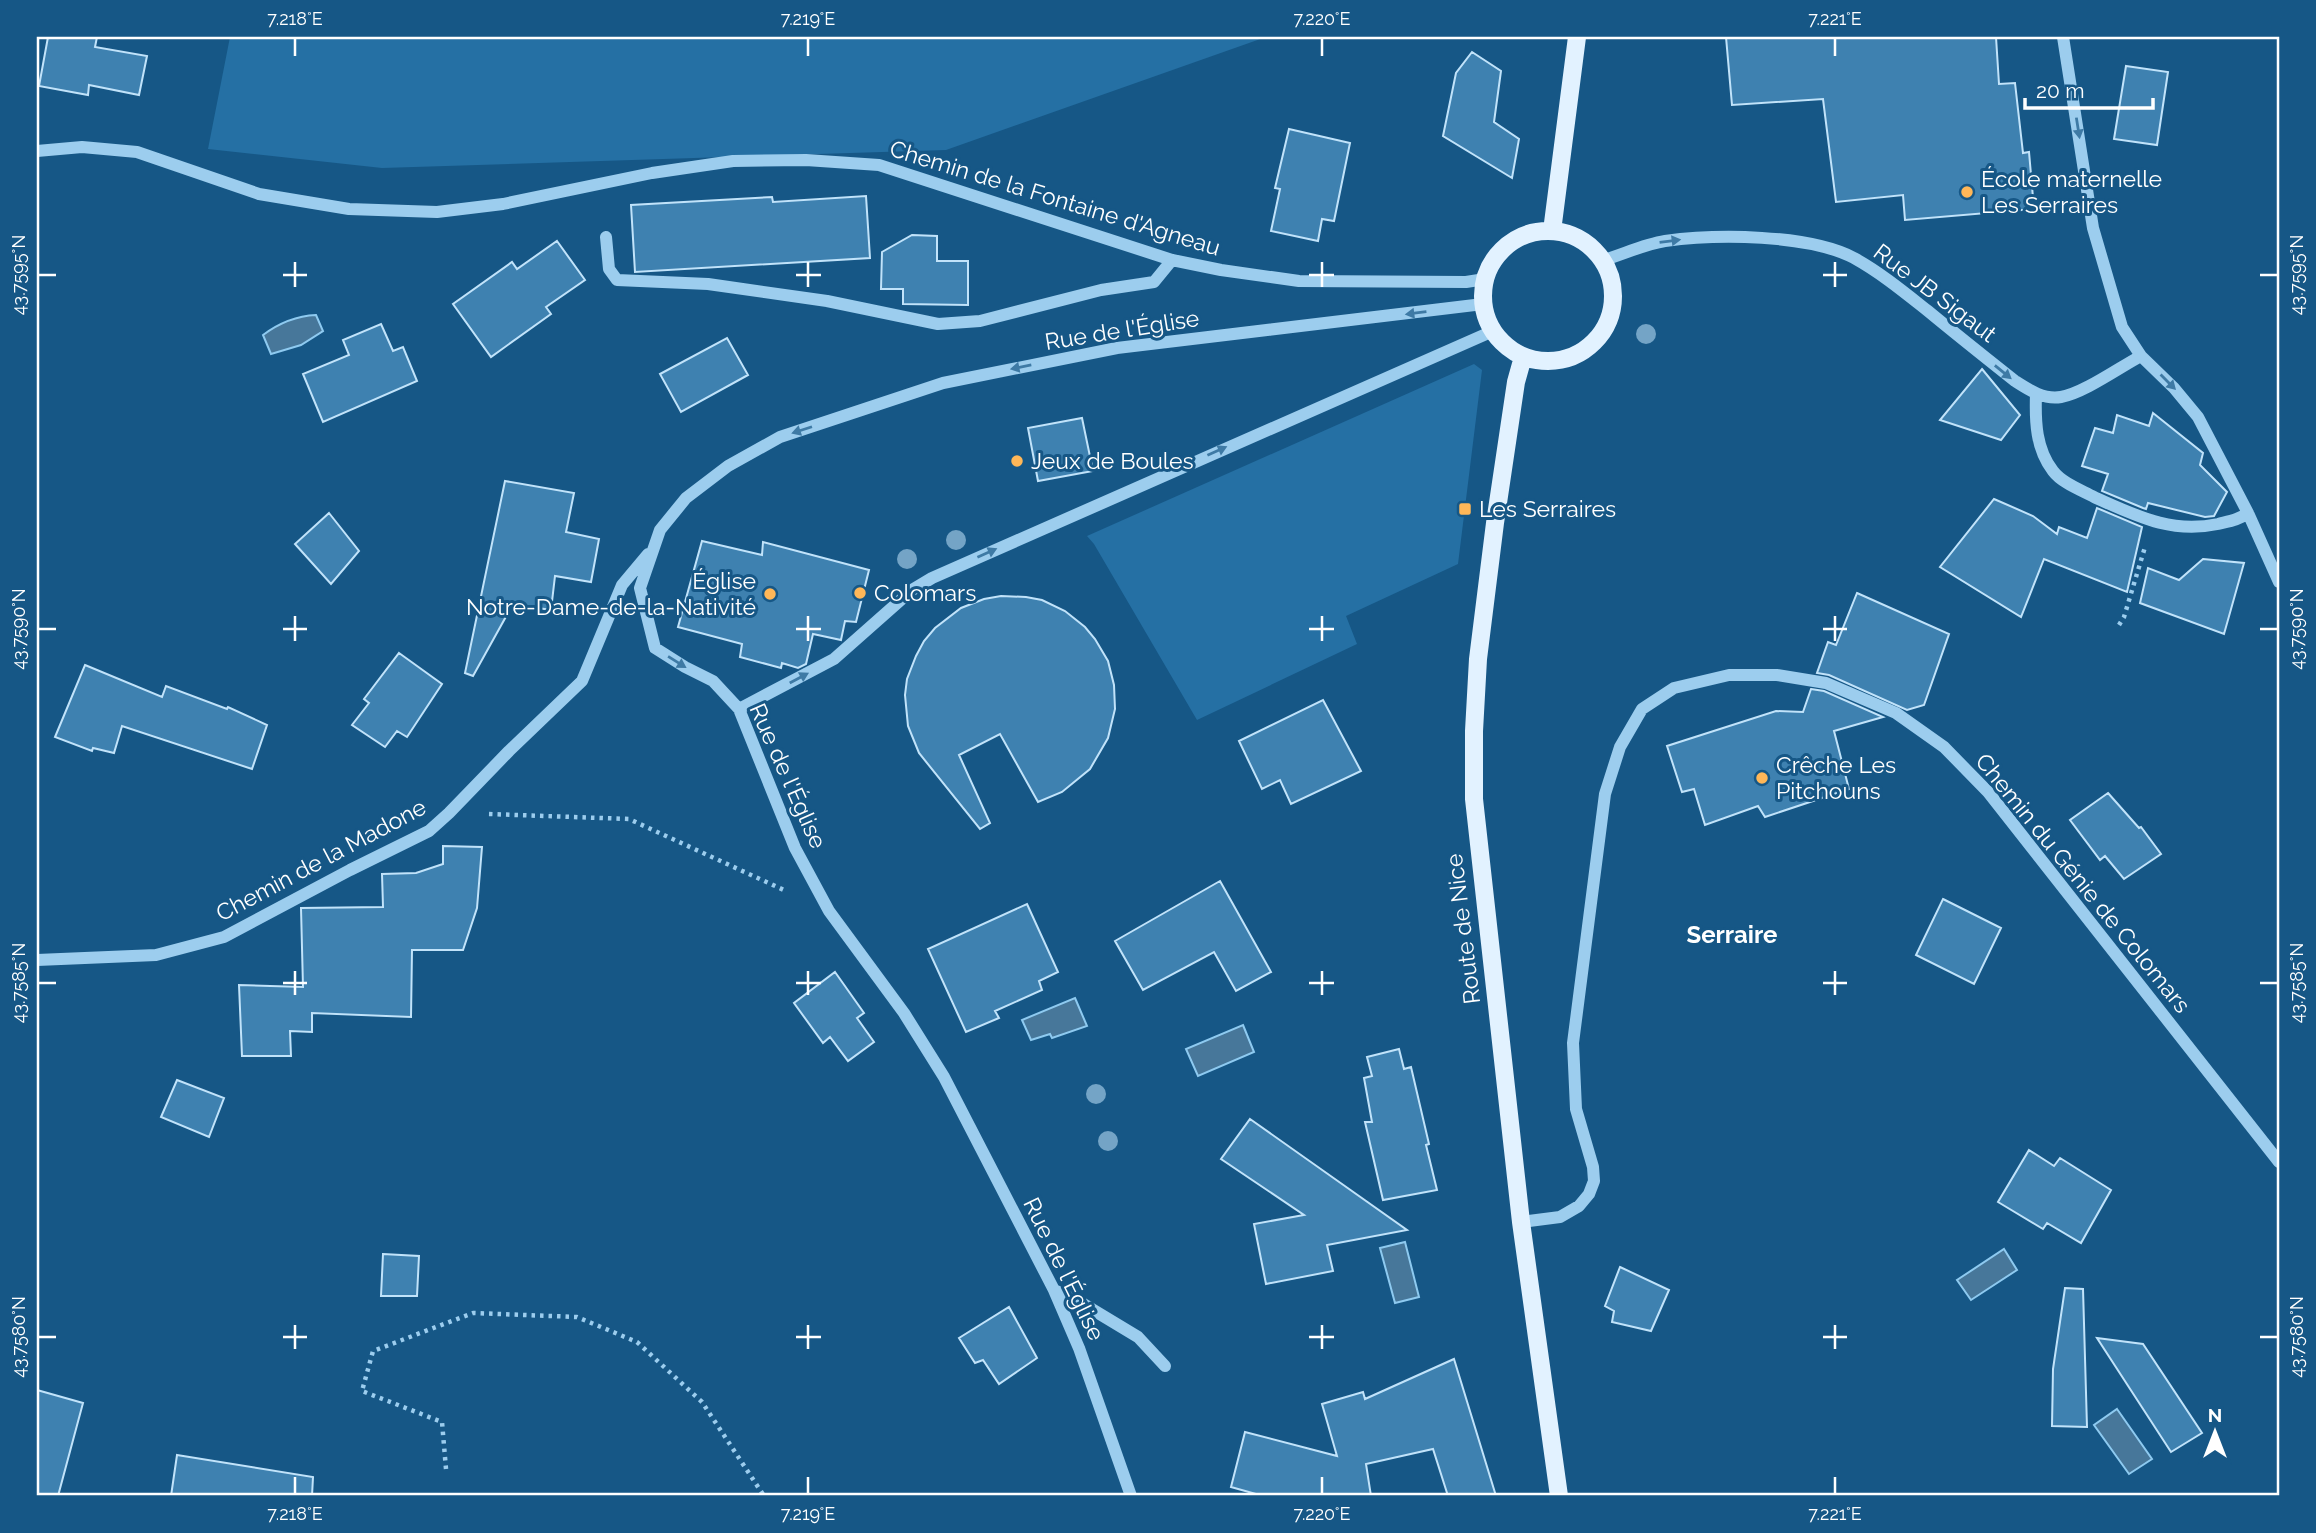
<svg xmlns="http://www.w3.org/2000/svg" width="2316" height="1533" font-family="Raleway,sans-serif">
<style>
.green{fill:#2570a4}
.water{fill:#47779a;stroke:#8ecaf0;stroke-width:2}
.building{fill:#3e81b0;stroke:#c1e3fa;stroke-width:2}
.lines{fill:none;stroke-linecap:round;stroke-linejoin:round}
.path{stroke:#9ccdee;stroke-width:4.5;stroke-dasharray:3.5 5;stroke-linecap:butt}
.minor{stroke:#9ccdee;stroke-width:12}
.major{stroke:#e2f2ff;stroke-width:18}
.tree{fill:#74a4c6}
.oneway{fill:#3e7aa5}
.ticks{fill:none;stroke:#fff;stroke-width:2.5}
.poi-dot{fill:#ffb758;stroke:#165786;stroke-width:2.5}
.labels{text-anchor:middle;stroke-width:6;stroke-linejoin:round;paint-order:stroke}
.poi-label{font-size:23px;fill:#fff;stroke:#165786;text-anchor:start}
.street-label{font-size:23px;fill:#fff;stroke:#165786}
.neighbourhood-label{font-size:24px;font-weight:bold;fill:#fff;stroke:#165786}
.neatline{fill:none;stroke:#fff;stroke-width:2.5}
.ticks-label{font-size:18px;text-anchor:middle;fill:#fff}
</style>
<rect width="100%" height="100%" fill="#165786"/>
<path class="green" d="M 230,37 L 1266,37 L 946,150 L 382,168 L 208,149 Z
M 1474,364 L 1482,370 L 1458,564 L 1346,616 L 1357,644 L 1197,720 L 1094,544 L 1087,536 Z"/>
<path class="water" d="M 316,315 L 323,331 L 301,345 L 271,354 L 263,335 C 279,323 295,316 316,315 Z
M 1075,998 L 1087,1026 L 1052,1038 L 1050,1034 L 1031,1040 L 1022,1020 Z
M 1243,1025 L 1254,1052 L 1198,1076 L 1186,1049 Z
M 1405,1242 L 1419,1297 L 1395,1303 L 1380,1248 Z
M 2004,1249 L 2017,1270 L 1971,1300 L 1957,1280 Z
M 2117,1409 L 2152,1459 L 2129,1474 L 2094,1425 Z"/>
<path class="building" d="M 48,37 L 97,37 L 95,47 L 147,56 L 139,95 L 89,85 L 88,95 L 39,86 Z
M 1726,37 L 1996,37 L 1999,84 L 2015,83 L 2023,153 L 2029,152 L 2034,209 L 1905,220 L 1903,195 L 1836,202 L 1823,99 L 1732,105 Z
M 1472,52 L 1501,71 L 1494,122 L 1519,139 L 1512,178 L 1443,136 L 1456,73 Z
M 2126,66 L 2168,72 L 2157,145 L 2114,139 Z
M 1289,129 L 1350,143 L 1334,221 L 1322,219 L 1318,241 L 1271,231 L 1280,189 L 1275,188 Z
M 866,196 L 870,258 L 635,272 L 631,205 L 772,197 L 773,202 Z
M 912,235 L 937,236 L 937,261 L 968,261 L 968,305 L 903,304 L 903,289 L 881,289 L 882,252 Z
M 557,241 L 585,280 L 546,307 L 551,314 L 491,357 L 453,304 L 512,262 L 517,269 Z
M 381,324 L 393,351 L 403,347 L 417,381 L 323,422 L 303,374 L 349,355 L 343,340 Z
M 727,338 L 748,375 L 681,412 L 660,374 Z
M 1982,369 L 2020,415 L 2001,440 L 1940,420 Z
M 2153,413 L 2203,453 L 2200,465 L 2227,492 L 2214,516 L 2205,517 L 2148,503 L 2146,509 L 2143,508 L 2102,491 L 2108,474 L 2082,466 L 2095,428 L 2113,433 L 2117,415 L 2149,426 Z
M 1082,418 L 1093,471 L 1038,481 L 1028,428 Z
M 505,481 L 574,493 L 566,532 L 599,539 L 591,582 L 555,576 L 551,610 L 513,604 L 473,676 L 465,673 Z
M 1994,499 L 2033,516 L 2057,534 L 2059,527 L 2087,538 L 2097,508 L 2142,527 L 2127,592 L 2044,559 L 2021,617 L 1940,567 Z
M 329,513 L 359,551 L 331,584 L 295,544 Z
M 702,541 L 762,555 L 763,542 L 869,570 L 856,622 L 845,621 L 841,640 L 813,634 L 806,664 L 798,668 L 782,663 L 781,668 L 740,657 L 742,644 L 678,627 Z
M 2203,559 L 2244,563 L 2224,634 L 2140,603 L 2148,568 L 2179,580 Z
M 1857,593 L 1949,634 L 1924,705 L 1907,710 L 1829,675 L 1817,673 L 1828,642 L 1836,645 Z
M 1001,596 L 1026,597 L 1042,600 L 1065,611 L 1085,627 L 1095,639 L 1108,661 L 1114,685 L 1115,709 L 1108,738 L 1090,769 L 1062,792 L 1038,802 L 1000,734 L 959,755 L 990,823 L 980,829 L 919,753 L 908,726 L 905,695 L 907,679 L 916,656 L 924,641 L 935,628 L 961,608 L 984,599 Z
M 399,653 L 442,684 L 407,737 L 397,731 L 385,747 L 352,725 L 369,703 L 364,699 Z
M 85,665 L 162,697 L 166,686 L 227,709 L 228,707 L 267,725 L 252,769 L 122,726 L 114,753 L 93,748 L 92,751 L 55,737 Z
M 1811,689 L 1824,691 L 1883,717 L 1834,731 L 1849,789 L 1765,817 L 1758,806 L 1705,825 L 1694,789 L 1682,792 L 1667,746 L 1776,711 L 1803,712 Z
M 1323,700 L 1361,771 L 1291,804 L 1280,780 L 1262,789 L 1239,741 Z
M 2108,793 L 2139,828 L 2141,827 L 2161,854 L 2124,879 L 2105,856 L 2100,860 L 2070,820 Z
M 443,846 L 482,847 L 477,908 L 463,950 L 412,950 L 411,1017 L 312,1013 L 312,1032 L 290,1031 L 291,1056 L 242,1056 L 239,985 L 303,987 L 301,908 L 383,907 L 382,874 L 416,873 L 443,864 Z
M 1220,881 L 1271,972 L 1236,991 L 1214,952 L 1143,990 L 1115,941 Z
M 1943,899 L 2001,928 L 1974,984 L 1916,955 Z
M 1027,904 L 1058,972 L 1039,981 L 1042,990 L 995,1011 L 999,1018 L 966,1032 L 928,949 Z
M 835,972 L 864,1013 L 857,1018 L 874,1042 L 848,1061 L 830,1037 L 823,1043 L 794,1003 Z
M 1399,1049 L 1404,1069 L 1411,1067 L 1429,1144 L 1426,1145 L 1437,1190 L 1383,1200 L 1365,1122 L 1372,1122 L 1364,1078 L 1372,1076 L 1367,1057 Z
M 177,1080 L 224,1098 L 209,1137 L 161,1117 Z
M 1250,1119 L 1407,1230 L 1327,1245 L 1333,1271 L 1266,1284 L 1254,1224 L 1304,1215 L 1221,1159 Z
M 2029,1150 L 2054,1166 L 2060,1158 L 2111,1190 L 2081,1243 L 2047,1223 L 2043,1229 L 1998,1202 Z
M 383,1254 L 419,1256 L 417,1296 L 381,1296 Z
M 1620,1267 L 1669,1290 L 1651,1331 L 1612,1322 L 1614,1311 L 1605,1306 Z
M 2065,1288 L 2083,1289 L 2087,1427 L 2052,1426 L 2053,1369 Z
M 1009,1307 L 1037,1358 L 999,1384 L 983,1360 L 975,1363 L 959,1338 Z
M 2097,1338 L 2143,1344 L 2202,1433 L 2171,1452 Z
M 1454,1359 L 1496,1496 L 1448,1496 L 1433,1449 L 1366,1464 L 1371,1496 L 1263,1496 L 1231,1487 L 1245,1432 L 1337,1456 L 1322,1404 L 1363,1392 L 1365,1399 Z
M 37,1390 L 83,1403 L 58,1496 L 37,1496 Z
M 177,1455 L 313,1477 L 312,1496 L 171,1496 Z"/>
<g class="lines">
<path class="path" d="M 2119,625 L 2124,617 L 2145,547
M 489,814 L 629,819 L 786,891
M 446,1469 L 442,1422 L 362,1391 L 373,1351 L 473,1313 L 577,1317 L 637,1342 L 702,1402 L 764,1496"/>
<path class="minor" d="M 2063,37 L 2093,228 L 2122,327 L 2141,356 L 2174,388 L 2198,417 L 2248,513 L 2279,582
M 37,151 L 82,147 L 137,152 L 259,194 L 349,209 L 437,212 L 503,204 L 652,173 L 733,161 L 806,160 L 879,165 L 1172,260 L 1221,270 L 1299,281 L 1466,282 L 1485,279
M 606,237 L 609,269 L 617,280 L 708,284 L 827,301 L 938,324 L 980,321 L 1101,290 L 1154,282 L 1172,260
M 1604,260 C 1624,254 1645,244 1665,241 C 1717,234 1808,234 1854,258 C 1881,273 1904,292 1928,311 C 1957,335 1986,358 2015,381 C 2029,390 2044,400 2061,397 C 2084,393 2120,367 2141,356
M 2036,394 C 2035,422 2036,449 2053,471 C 2062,483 2081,490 2094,497 C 2137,516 2171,534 2218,524 C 2230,521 2238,520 2248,513
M 739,709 L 834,659 L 912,590 L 932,578 L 1493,331
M 37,960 L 156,955 L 224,937 L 350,870 L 429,831 L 449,813 L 509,751 L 582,681 L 622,585 L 648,554
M 1521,1222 L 1560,1217 L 1579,1206 L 1589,1194 L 1594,1181 L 1593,1167 L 1576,1109 L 1573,1043 L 1605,794 L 1620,747 L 1642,709 L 1674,688 L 1729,675 L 1777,675 L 1826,683 L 1896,713 L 1944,747 L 1988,792 L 2279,1162
M 1054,1290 L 1080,1302 L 1138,1337 L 1165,1366
M 1131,1496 L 1079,1348 L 1054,1290 L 944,1077 L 904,1013 L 829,911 L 795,848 L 739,709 L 713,681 L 685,667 L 655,648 L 640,588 L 660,530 L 686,498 L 728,466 L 780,437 L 943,383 L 1117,348 L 1483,304"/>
<path class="major" d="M1483 296a65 65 0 1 1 130 0a65 65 0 1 1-130 0Z
M 1552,231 L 1577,37
M 1523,357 L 1516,382 L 1495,523 L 1478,659 L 1474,731 L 1474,799 L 1521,1222 L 1559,1496"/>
</g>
<g class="tree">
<circle cx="1646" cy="334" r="10"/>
<circle cx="956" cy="540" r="10"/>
<circle cx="907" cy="559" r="10"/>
<circle cx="1096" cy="1094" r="10"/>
<circle cx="1108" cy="1141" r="10"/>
</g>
<defs><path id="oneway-solid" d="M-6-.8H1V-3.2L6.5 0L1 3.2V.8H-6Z" transform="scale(1.75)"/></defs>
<g class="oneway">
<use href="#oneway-solid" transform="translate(2078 128) rotate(81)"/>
<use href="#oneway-solid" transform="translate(1670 241) rotate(-7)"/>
<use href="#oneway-solid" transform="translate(1416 313) rotate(173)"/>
<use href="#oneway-solid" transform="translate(1021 367) rotate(169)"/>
<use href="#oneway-solid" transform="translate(2003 372) rotate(39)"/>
<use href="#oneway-solid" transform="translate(2168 382) rotate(45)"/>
<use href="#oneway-solid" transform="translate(802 430) rotate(162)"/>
<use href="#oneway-solid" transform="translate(1217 451) rotate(-24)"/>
<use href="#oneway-solid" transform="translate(987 553) rotate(-24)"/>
<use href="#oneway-solid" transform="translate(677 662) rotate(32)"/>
<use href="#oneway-solid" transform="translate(799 678) rotate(-28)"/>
</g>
<path class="ticks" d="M 295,38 L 295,56M 808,38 L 808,56M 1322,38 L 1322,56M 1835,38 L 1835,56M 295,262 L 295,287M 808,262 L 808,287M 1322,262 L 1322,287M 1835,262 L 1835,287M 38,275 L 56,275M 283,275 L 307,275M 796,275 L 821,275M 1309,275 L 1334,275M 1823,275 L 1847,275M 2260,275 L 2278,275M 295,616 L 295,641M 808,616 L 808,641M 1322,616 L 1322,641M 1835,616 L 1835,641M 38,629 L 56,629M 283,629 L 307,629M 796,629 L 821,629M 1309,629 L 1334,629M 1823,629 L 1847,629M 2260,629 L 2278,629M 295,971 L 295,995M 808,971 L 808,995M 1322,971 L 1322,995M 1835,971 L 1835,995M 38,983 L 56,983M 283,983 L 307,983M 796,983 L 821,983M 1309,983 L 1334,983M 1823,983 L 1847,983M 2260,983 L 2278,983M 295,1325 L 295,1349M 808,1325 L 808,1349M 1322,1325 L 1322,1349M 1835,1325 L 1835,1349M 38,1337 L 56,1337M 283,1337 L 307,1337M 796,1337 L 821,1337M 1309,1337 L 1334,1337M 1823,1337 L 1847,1337M 2260,1337 L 2278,1337M 295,1477 L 295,1494M 808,1477 L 808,1494M 1322,1477 L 1322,1494M 1835,1477 L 1835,1494"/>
<g class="poi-dot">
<circle cx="1967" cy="192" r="7"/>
<circle cx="1017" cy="461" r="7"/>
<rect x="1458" y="502" width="14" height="14" rx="3.5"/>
<circle cx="860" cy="593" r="7"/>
<circle cx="770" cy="594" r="7"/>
<circle cx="1762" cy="778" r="7"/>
</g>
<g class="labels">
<g class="poi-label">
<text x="1981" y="187">École maternelle<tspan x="1981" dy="26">Les Serraires</tspan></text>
<text x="1031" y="469">Jeux de Boules</text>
<text x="1479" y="517">Les Serraires</text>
<text x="756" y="589" text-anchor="end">Église<tspan x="756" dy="26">Notre-Dame-de-la-Nativité</tspan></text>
<text x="874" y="601">Colomars</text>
<text x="1776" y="773">Crêche Les<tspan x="1776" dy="26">Pitchouns</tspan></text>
</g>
<g class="street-label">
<text transform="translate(1055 198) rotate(17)" y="8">Chemin de la Fontaine d'Agneau</text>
<text transform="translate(1935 293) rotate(37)" y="8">Rue JB Sigaut</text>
<text transform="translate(1122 330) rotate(-9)" y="8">Rue de l'Église</text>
<text transform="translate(788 776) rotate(66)" y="8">Rue de l'Église</text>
<text transform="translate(321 860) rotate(-28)" y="8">Chemin de la Madone</text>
<text transform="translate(2083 883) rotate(51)" y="8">Chemin du Génie de Colomars</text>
<text transform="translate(1463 929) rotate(-97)" y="8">Route de Nice</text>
<text transform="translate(1064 1269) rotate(64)" y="8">Rue de l'Église</text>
</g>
<g class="neighbourhood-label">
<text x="1732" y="943">Serraire</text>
</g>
</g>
<rect width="2316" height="1533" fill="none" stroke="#165786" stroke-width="77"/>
<g transform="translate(2215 1432)" stroke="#165786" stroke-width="5" paint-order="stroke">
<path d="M0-5L12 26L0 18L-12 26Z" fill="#ffffff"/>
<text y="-10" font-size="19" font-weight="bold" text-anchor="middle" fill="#ffffff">N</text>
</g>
<path d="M2025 98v10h128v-10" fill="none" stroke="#ffffff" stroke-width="3.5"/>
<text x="2036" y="98" font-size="21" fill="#ffffff" stroke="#165786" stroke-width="5" paint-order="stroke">20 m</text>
<rect x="38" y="38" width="2240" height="1456" class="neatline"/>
<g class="ticks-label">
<text x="295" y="25">7.218°E</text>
<text x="808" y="25">7.219°E</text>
<text x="1322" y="25">7.220°E</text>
<text x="1835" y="25">7.221°E</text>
<text transform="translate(19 275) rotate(-90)" y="6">43.7595°N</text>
<text transform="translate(2297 275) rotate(-90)" y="6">43.7595°N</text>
<text transform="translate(19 629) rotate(-90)" y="6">43.7590°N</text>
<text transform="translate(2297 629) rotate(-90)" y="6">43.7590°N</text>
<text transform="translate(19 983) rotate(-90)" y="6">43.7585°N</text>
<text transform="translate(2297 983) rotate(-90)" y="6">43.7585°N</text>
<text transform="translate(19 1337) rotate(-90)" y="6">43.7580°N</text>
<text transform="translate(2297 1337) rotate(-90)" y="6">43.7580°N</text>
<text x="295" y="1520">7.218°E</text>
<text x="808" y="1520">7.219°E</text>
<text x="1322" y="1520">7.220°E</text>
<text x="1835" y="1520">7.221°E</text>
</g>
</svg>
